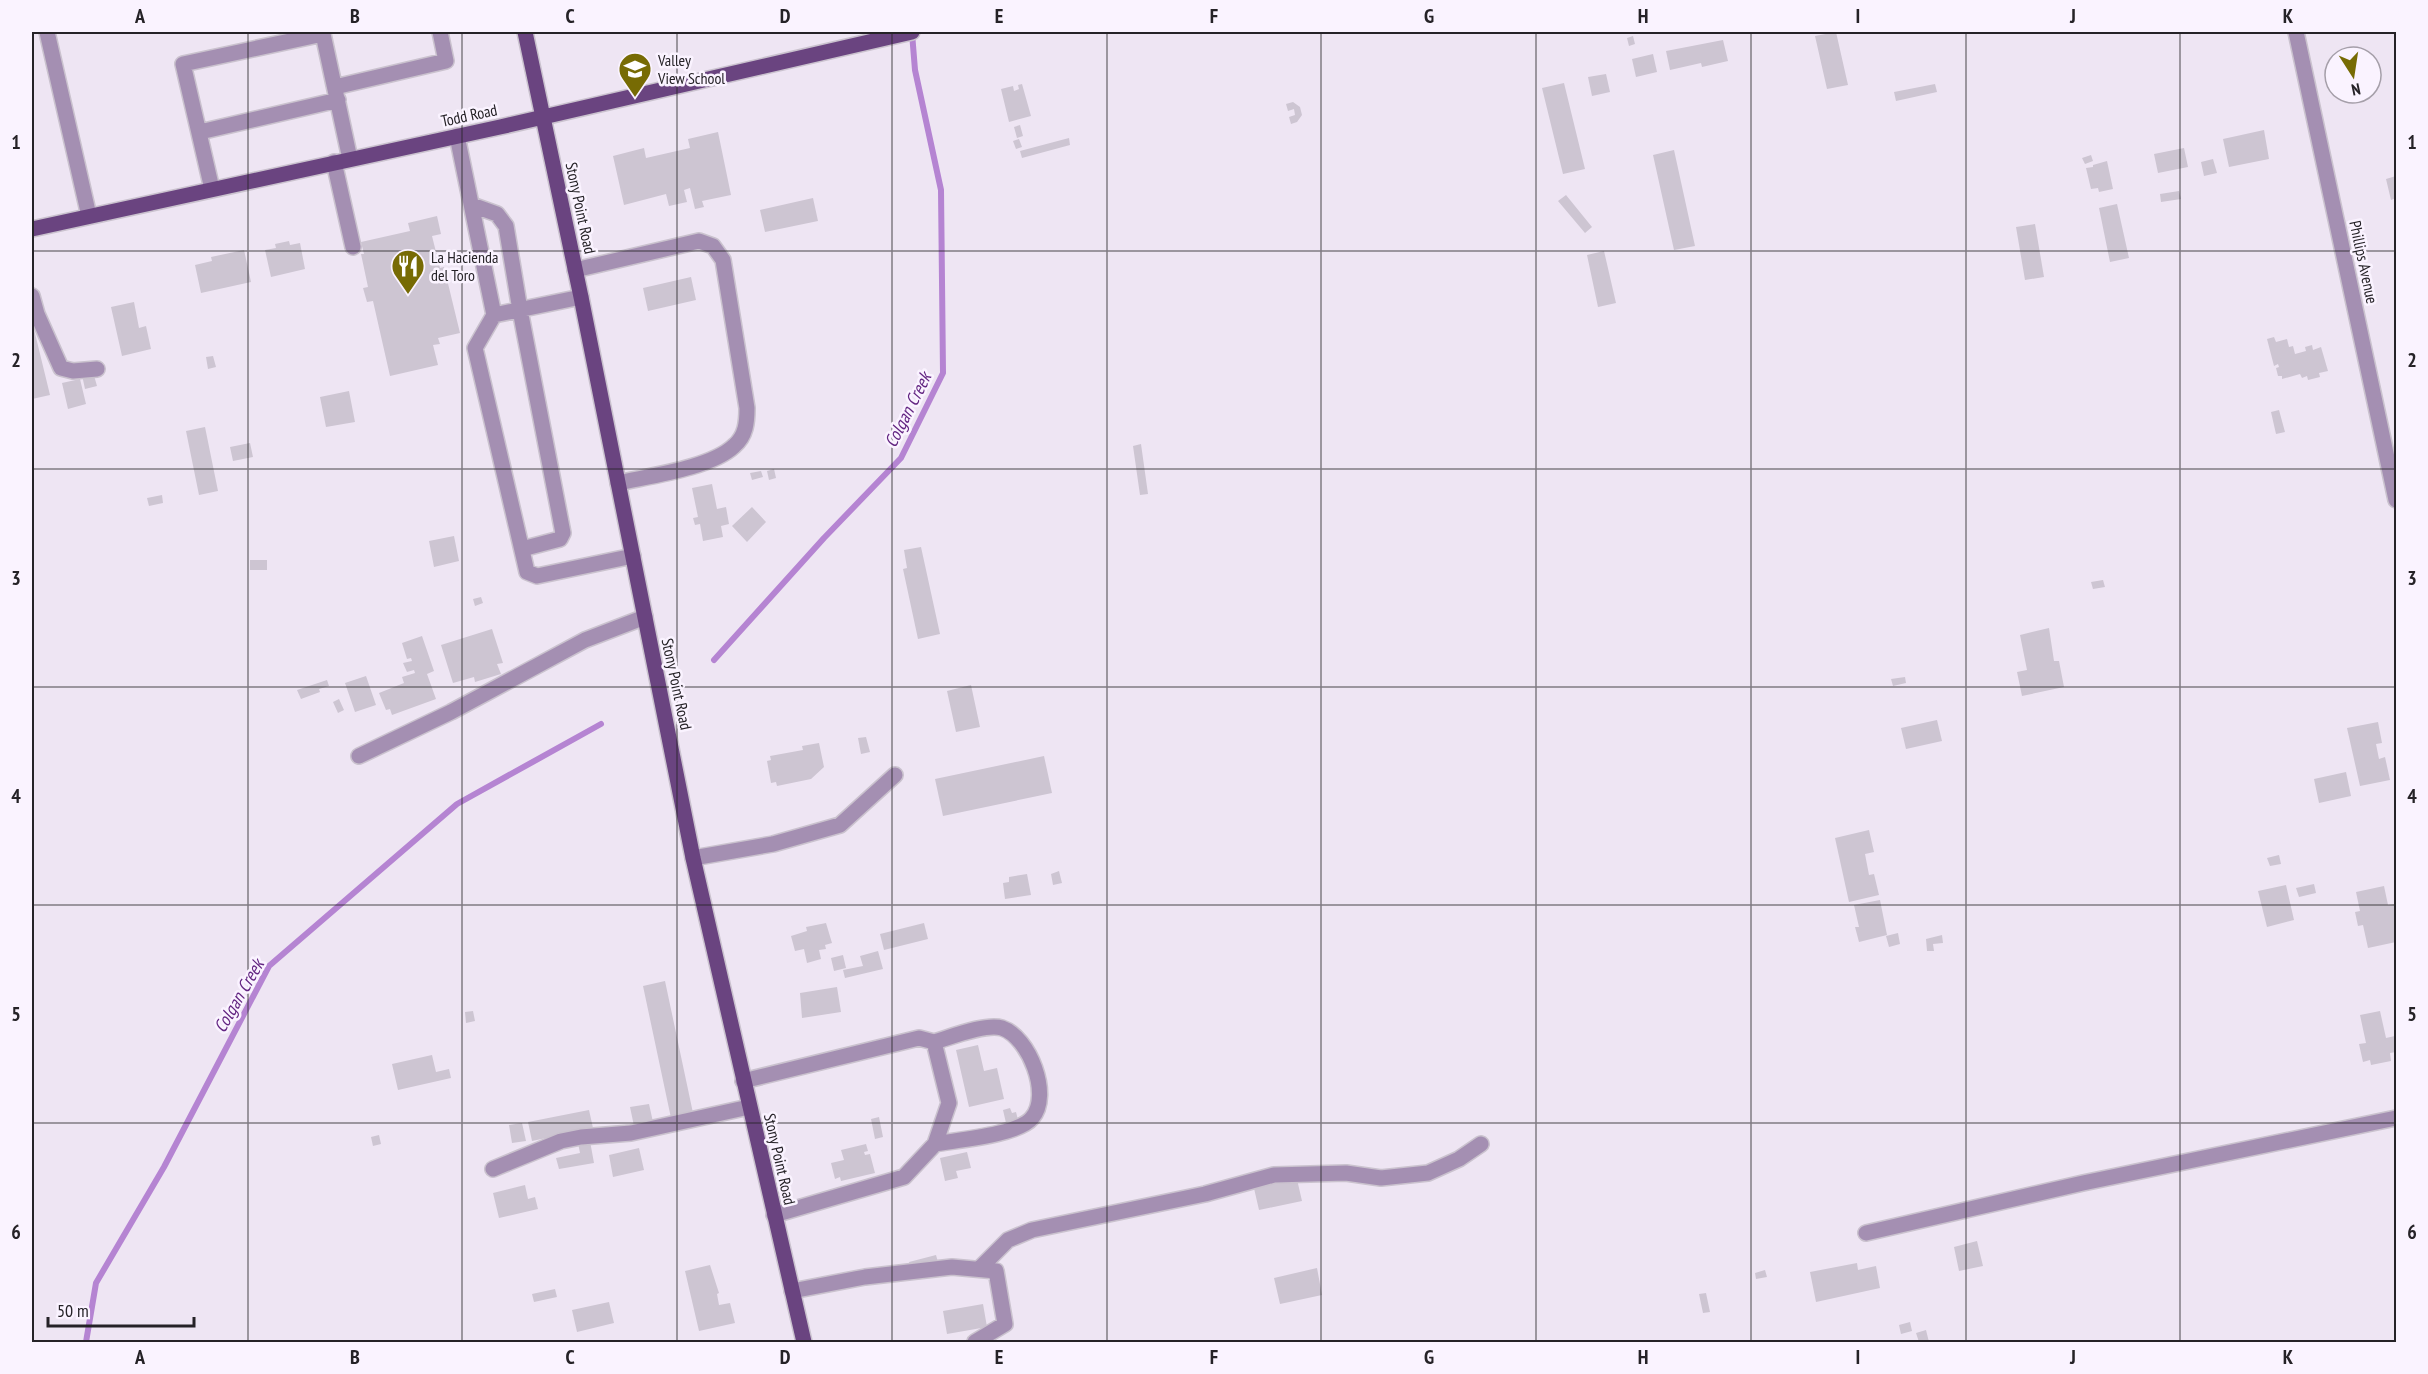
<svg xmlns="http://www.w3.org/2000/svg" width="2428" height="1374" font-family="'PT Sans Narrow',sans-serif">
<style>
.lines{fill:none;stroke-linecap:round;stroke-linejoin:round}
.stream{stroke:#b584d2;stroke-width:6}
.building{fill:#cdc5d2}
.minor-casing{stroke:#cac2ce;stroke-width:18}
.major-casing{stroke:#cac2ce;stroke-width:18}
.minor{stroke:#a48fb2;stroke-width:15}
.major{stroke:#6a4480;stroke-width:15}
.grid{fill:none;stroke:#252227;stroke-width:1.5;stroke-opacity:0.55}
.labels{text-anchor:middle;stroke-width:5;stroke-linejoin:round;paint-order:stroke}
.poi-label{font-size:16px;fill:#252227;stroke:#faf3ff;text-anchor:start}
.street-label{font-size:16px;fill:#252227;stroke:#faf3ff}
.water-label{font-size:18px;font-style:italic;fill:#632582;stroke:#faf3ff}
.neatline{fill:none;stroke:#252227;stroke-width:2}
.grid-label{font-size:20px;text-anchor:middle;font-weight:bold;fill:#252227}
</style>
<rect width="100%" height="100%" fill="#eee5f3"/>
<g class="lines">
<path class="stream" d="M 714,660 L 824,538 L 901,458 L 943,373 L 941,190 L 915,70 L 912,33
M 86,1342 L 96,1283 L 164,1167 L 269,966 L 457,804 L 601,724"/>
</g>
<path class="building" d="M 1836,32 L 1848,85 L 1827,89 L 1815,36 Z
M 1633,36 L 1635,44 L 1629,46 L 1627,38 Z
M 1723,40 L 1728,61 L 1702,67 L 1701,63 L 1670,70 L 1666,51 Z
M 1653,54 L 1657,72 L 1636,77 L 1632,59 Z
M 1606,74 L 1610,92 L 1592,96 L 1588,77 Z
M 1564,83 L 1585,169 L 1563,174 L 1542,88 Z
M 1022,84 L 1031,116 L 1009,122 L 1001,89 L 1013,86 L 1014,91 L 1019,89 L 1018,85 Z
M 1935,84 L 1937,92 L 1896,101 L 1894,92 Z
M 1293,102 L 1300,107 L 1302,115 L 1297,122 L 1291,124 L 1289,117 L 1295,115 L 1294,109 L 1288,111 L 1286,104 Z
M 1020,125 L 1023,136 L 1017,138 L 1014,127 Z
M 2264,130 L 2269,159 L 2229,167 L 2223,139 Z
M 718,132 L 731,195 L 702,201 L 704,207 L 695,209 L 690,188 L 684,190 L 687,202 L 669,206 L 666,194 L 624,205 L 613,156 L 644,148 L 646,158 L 690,148 L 688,139 Z
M 1069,138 L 1070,145 L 1022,158 L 1020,151 Z
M 1019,139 L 1022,147 L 1016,149 L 1013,141 Z
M 2184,148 L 2188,167 L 2158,173 L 2154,154 Z
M 1674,150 L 1695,246 L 1674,250 L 1653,155 Z
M 2091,155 L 2093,161 L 2085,164 L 2082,158 Z
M 2213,159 L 2217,173 L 2204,176 L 2201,162 Z
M 2107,161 L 2113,189 L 2099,192 L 2098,188 L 2091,189 L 2086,168 L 2093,167 L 2093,165 Z
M 2396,176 L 2396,198 L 2391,200 L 2386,179 Z
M 2179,191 L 2181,199 L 2161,202 L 2160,194 Z
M 1566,195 L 1592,227 L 1585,233 L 1558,201 Z
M 813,198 L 818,221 L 765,232 L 760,210 Z
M 2117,204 L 2129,258 L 2110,262 L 2099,208 Z
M 437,216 L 441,234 L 432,236 L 440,268 L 444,267 L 460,333 L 438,338 L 440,344 L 433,345 L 438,365 L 390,376 L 373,301 L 367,302 L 363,288 L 368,287 L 361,254 L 364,254 L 361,242 L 410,231 L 408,223 Z
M 2035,224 L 2044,277 L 2025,280 L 2016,227 Z
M 289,241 L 290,245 L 300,243 L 305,269 L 271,277 L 265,250 L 276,248 L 275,244 Z
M 244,250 L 251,282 L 201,293 L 195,265 L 212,261 L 211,257 Z
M 1604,251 L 1616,303 L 1598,307 L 1587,255 Z
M 691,277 L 696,300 L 648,311 L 643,288 Z
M 134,302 L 139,328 L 146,326 L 151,349 L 122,356 L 111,307 Z
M 32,321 L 50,395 L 32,399 Z
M 2274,337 L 2276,342 L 2287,339 L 2289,347 L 2293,346 L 2295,354 L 2306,351 L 2305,347 L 2312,345 L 2313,350 L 2321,347 L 2328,371 L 2319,373 L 2320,377 L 2308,380 L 2307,376 L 2302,378 L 2300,374 L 2282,379 L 2282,376 L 2278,376 L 2276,368 L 2279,367 L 2278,364 L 2274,366 L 2267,339 Z
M 213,356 L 216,367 L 208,369 L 206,357 Z
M 93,372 L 97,386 L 85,389 L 82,375 Z
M 80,379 L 86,404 L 68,409 L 62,383 Z
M 349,391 L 355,422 L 326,427 L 320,397 Z
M 2279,410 L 2285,432 L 2276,434 L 2271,412 Z
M 205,427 L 218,491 L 199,495 L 186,431 Z
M 250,443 L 253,457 L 233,461 L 230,447 Z
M 1141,444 L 1148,494 L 1140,495 L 1133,446 Z
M 774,469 L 776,478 L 769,480 L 767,471 Z
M 761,471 L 763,477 L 752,480 L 750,473 Z
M 712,484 L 717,509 L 726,507 L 729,524 L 721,526 L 723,537 L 703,541 L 700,524 L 695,525 L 693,518 L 698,517 L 692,488 Z
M 162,495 L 163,503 L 149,506 L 147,498 Z
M 752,507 L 766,522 L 747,542 L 732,526 Z
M 454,536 L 459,561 L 434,567 L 429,541 Z
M 921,547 L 940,634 L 918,639 L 903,569 L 907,568 L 904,550 Z
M 250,560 L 267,560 L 267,570 L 250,570 Z
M 2103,580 L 2105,587 L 2093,589 L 2091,582 Z
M 481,597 L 483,603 L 475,606 L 473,599 Z
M 2049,628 L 2054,661 L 2059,661 L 2064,687 L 2022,696 L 2017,672 L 2027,670 L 2020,635 Z
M 492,629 L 503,663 L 497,664 L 501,674 L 475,682 L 474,677 L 453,683 L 441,645 Z
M 422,636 L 434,671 L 427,674 L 436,699 L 392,715 L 390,709 L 386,710 L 379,693 L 404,683 L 402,677 L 415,673 L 414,670 L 407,672 L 403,663 L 412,661 L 411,658 L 407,659 L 402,643 Z
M 366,676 L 376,705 L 355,712 L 345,683 Z
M 1905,677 L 1906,683 L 1893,686 L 1891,679 Z
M 327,680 L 329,686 L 319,689 L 320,692 L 301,699 L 297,690 Z
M 971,685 L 980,727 L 956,732 L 947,691 Z
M 339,699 L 344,710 L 338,713 L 333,702 Z
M 1937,720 L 1942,741 L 1906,749 L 1901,728 Z
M 2378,722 L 2382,743 L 2376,744 L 2379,759 L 2385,757 L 2390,780 L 2360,786 L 2347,728 Z
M 866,737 L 870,752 L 861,754 L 858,738 Z
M 819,743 L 824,767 L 811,779 L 777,786 L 776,782 L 771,783 L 767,761 L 771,760 L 770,756 L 803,750 L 802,746 Z
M 1044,756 L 1052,793 L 943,816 L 935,779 Z
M 2346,772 L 2351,796 L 2319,803 L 2314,779 Z
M 1869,830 L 1874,852 L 1865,854 L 1869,875 L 1874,874 L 1879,895 L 1849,902 L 1835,838 Z
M 2279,855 L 2281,864 L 2270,866 L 2267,858 Z
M 1059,871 L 1062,883 L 1053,885 L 1051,874 Z
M 1027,874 L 1031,895 L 1005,899 L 1003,883 L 1009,882 L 1009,877 Z
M 2314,884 L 2316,893 L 2299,897 L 2296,888 Z
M 2286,885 L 2294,920 L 2267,927 L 2258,891 Z
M 2384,886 L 2388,905 L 2395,904 L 2396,942 L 2368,948 L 2363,925 L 2358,926 L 2355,912 L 2360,911 L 2356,892 Z
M 1880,900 L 1887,935 L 1859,942 L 1855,927 L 1859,927 L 1854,905 Z
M 826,923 L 832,943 L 825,945 L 826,949 L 819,950 L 821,959 L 807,963 L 804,949 L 795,951 L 791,936 L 807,931 L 806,927 Z
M 924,923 L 928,939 L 884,950 L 880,934 Z
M 1898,933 L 1900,944 L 1889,947 L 1886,936 Z
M 1942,935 L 1943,943 L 1933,944 L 1934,951 L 1927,951 L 1926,939 Z
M 878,951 L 883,969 L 845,978 L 843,970 L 863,966 L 860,956 Z
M 843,955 L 846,968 L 834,971 L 831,958 Z
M 665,981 L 693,1113 L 671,1118 L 643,986 Z
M 837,987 L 841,1012 L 802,1018 L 800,993 Z
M 473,1011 L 475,1021 L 466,1023 L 465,1012 Z
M 2380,1011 L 2386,1038 L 2395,1036 L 2396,1052 L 2390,1053 L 2391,1061 L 2371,1065 L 2370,1060 L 2363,1062 L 2359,1044 L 2366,1043 L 2360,1015 Z
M 978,1045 L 984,1071 L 997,1068 L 1004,1099 L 969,1107 L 956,1050 Z
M 432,1055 L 436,1072 L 449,1069 L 451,1078 L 398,1090 L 392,1064 Z
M 649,1104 L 653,1122 L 634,1126 L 630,1107 Z
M 1010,1108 L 1012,1113 L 1016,1112 L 1018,1120 L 1006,1123 L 1003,1110 Z
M 589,1110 L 593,1128 L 532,1141 L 528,1122 Z
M 879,1117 L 883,1137 L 875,1139 L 871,1119 Z
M 522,1123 L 526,1141 L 512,1143 L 509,1125 Z
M 379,1135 L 381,1144 L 373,1146 L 371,1137 Z
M 590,1141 L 594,1163 L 559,1169 L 556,1158 L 580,1153 L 578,1143 Z
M 866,1144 L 868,1151 L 864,1152 L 865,1155 L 870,1154 L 875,1173 L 841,1181 L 840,1177 L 835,1179 L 831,1163 L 844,1160 L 841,1150 Z
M 639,1148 L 644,1170 L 613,1177 L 609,1155 Z
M 967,1152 L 971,1168 L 956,1171 L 958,1178 L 945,1181 L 940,1158 Z
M 1296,1175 L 1302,1201 L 1259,1210 L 1253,1184 Z
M 525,1185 L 528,1199 L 535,1197 L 538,1209 L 499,1218 L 493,1193 Z
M 1977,1241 L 1983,1266 L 1959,1271 L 1954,1247 Z
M 936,1255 L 938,1262 L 910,1269 L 909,1262 Z
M 1857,1263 L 1858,1270 L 1876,1266 L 1880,1288 L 1816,1302 L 1810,1272 Z
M 710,1265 L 719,1293 L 717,1294 L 719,1305 L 730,1303 L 735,1323 L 699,1331 L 685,1271 Z
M 1317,1268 L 1322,1295 L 1280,1304 L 1274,1278 Z
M 1765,1270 L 1767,1277 L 1756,1279 L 1755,1273 Z
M 555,1289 L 557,1297 L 534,1302 L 532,1294 Z
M 1706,1293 L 1710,1312 L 1703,1313 L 1699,1294 Z
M 609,1302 L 614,1323 L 577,1332 L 572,1310 Z
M 983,1304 L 987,1327 L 947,1334 L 943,1311 Z
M 1910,1322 L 1912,1331 L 1901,1334 L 1899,1325 Z
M 1926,1330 L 1929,1342 L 1919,1342 L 1916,1333 Z"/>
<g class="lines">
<defs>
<path id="minor" d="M 47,32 L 89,216
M 2296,32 L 2396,500
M 335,87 L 446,61 L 440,32
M 200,132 L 338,100
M 457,136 L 494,315 L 475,348 L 527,572 L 537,576 L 633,556
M 334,162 L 353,247
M 212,189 L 183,64 L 323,34 L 350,159
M 472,205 L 497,214 L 506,226 L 520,310 L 563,533 L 560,539 L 522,549
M 575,270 L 699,241 L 713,246 L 723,260 L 747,408 C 747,422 746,436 734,446 C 711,468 649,476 618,483
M 32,296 L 37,314 L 61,368 L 73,371 L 97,369
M 494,315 L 581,297
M 359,756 L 451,712 L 585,640 L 645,617
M 693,858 L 773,844 L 840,825 L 895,775
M 934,1042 C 951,1037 986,1023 1002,1028 C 1029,1037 1052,1095 1032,1118 C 1018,1135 957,1140 935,1144
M 743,1081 L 919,1038 L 934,1042 L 949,1103 L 935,1144 L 904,1177 L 774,1215
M 493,1169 L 561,1141 L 581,1137 L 631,1133 L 749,1107
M 1866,1233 L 2083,1183 L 2396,1118
M 979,1269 L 1008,1240 L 1032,1230 L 1205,1194 L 1274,1175 L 1346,1173 L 1381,1178 L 1428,1173 L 1459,1159 L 1481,1144
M 792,1291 L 865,1277 L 952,1267 L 996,1271 L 1005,1324 L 975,1342"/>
<path id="major" d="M 525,32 L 581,297 L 693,858 L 804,1342
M 32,229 L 500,127 L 912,32"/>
</defs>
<use href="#minor" class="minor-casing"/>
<use href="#major" class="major-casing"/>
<use href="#minor" class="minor"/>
<use href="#major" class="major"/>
</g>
<path class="grid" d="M 248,32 L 248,1342M 462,32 L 462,1342M 677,32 L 677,1342M 892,32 L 892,1342M 1107,32 L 1107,1342M 1321,32 L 1321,1342M 1536,32 L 1536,1342M 1751,32 L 1751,1342M 1966,32 L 1966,1342M 2180,32 L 2180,1342M 32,251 L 2396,251M 32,469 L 2396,469M 32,687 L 2396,687M 32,905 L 2396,905M 32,1123 L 2396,1123"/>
<defs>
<symbol id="school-pin" viewBox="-11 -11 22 30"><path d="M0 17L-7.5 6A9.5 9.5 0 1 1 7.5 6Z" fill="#776b04" stroke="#faf3ff"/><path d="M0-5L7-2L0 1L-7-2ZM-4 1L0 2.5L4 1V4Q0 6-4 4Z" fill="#fff"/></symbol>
<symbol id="restaurant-pin" viewBox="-11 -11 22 30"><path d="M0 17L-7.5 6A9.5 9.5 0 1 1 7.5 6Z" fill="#776b04" stroke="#faf3ff"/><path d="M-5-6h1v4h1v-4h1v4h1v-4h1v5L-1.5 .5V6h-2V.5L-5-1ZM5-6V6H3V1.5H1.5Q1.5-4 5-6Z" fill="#fff"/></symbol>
</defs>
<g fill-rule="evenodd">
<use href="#school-pin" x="616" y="50" width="38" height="52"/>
<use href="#restaurant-pin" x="389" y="247" width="38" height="52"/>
</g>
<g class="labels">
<g class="poi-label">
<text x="658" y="66">Valley<tspan x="658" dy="18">View School</tspan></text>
<text x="431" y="263">La Hacienda<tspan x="431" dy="18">del Toro</tspan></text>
</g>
<g class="street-label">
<text transform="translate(469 115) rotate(-12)" y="6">Todd Road</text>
<text transform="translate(581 208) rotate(78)" y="6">Stony Point Road</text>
<text transform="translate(2364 262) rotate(78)" y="6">Phillips Avenue</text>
<text transform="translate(677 684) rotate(78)" y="6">Stony Point Road</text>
<text transform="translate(780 1159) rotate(77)" y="6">Stony Point Road</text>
</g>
<g class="water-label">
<text transform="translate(908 410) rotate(-63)" y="6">Colgan Creek</text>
<text transform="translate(239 996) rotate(-60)" y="6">Colgan Creek</text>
</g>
</g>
<rect width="2428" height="1374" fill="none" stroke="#faf3ff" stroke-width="66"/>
<g transform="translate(2353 75) rotate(168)"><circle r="28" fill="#faf3ff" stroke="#a59fa9" stroke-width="1.5"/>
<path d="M0-4.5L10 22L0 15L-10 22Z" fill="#776b04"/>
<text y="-9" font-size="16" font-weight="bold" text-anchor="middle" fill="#252227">N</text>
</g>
<path d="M48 1317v9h146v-9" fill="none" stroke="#252227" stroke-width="3"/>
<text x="57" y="1317" font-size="18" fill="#252227" stroke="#faf3ff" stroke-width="4.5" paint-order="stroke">50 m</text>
<rect x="33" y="33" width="2362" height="1308" class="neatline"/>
<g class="grid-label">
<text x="140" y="23">A</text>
<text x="355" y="23">B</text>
<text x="570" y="23">C</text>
<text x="785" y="23">D</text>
<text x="999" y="23">E</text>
<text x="1214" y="23">F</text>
<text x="1429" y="23">G</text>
<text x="1643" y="23">H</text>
<text x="1858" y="23">I</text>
<text x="2073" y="23">J</text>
<text x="2288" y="23">K</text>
<text x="16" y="149">1</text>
<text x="2412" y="149">1</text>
<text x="16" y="367">2</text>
<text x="2412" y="367">2</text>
<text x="16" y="585">3</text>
<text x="2412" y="585">3</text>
<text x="16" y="803">4</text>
<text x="2412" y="803">4</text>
<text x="16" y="1021">5</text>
<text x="2412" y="1021">5</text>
<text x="16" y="1239">6</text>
<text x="2412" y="1239">6</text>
<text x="140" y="1364">A</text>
<text x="355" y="1364">B</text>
<text x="570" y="1364">C</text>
<text x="785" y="1364">D</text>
<text x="999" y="1364">E</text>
<text x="1214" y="1364">F</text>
<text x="1429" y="1364">G</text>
<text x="1643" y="1364">H</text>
<text x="1858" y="1364">I</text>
<text x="2073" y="1364">J</text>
<text x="2288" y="1364">K</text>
</g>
</svg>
